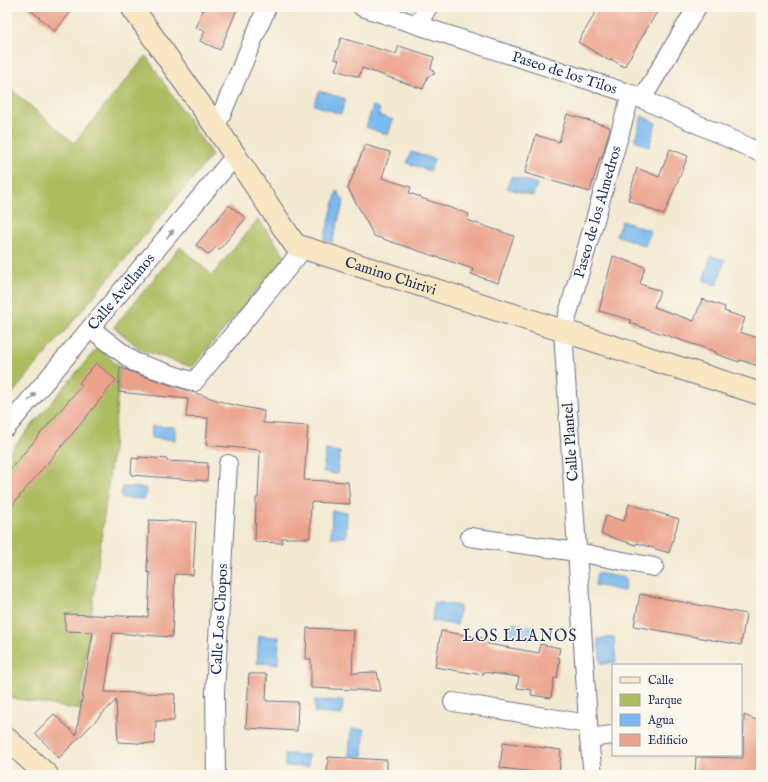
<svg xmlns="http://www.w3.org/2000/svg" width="768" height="782" font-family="'IM FELL English',serif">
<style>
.green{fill:#acbc5f;stroke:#64765e}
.water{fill:#7abaee;stroke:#4a74a6}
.building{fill:#eba28b}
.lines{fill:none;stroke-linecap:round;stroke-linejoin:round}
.street-casing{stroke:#677086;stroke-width:20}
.secondary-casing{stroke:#677086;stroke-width:24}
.street{stroke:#fff;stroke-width:18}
.secondary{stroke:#f9e7c3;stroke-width:22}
.oneway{fill:#8d97ae}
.labels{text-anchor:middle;stroke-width:3;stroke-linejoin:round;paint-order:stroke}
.street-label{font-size:15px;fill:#1b2f5e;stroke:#fbf7ec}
.neighbourhood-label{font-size:16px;letter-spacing:1px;fill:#1b2f5e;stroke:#fbf7ec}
</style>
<rect width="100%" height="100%" fill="#fbf7ec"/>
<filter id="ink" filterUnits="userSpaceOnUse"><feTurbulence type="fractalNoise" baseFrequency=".025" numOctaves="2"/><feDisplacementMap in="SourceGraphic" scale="8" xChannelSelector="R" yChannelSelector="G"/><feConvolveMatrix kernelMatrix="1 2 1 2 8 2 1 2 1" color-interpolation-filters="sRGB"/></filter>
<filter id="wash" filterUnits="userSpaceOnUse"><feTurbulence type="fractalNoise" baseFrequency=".012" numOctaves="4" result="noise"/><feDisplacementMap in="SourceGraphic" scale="16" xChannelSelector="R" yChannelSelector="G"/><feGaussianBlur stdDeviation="0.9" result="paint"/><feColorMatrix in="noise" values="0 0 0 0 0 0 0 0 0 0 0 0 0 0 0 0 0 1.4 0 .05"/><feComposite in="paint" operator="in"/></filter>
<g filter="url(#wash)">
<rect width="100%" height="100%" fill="#f3e9d1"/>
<path class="green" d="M 146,56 L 212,155 L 7,400 L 7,86 L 74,143 Z
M 258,219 L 286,257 L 192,367 L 141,350 L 114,327 L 180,247 L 212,275 Z
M 98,347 L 120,368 L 113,448 L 79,710 L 7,697 L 7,455 Z"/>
<path class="water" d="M 319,91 L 346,99 L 341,114 L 314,105 Z
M 373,106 L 380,109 L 378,115 L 393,120 L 388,135 L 366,127 Z
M 642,116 L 656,123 L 649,147 L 635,140 Z
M 411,152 L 434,159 L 430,171 L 407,163 Z
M 511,176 L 537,184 L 533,196 L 507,188 Z
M 337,191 L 344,201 L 332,242 L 324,240 Z
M 622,221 L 651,231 L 645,246 L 616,235 Z
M 711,256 L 725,260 L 717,285 L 703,281 Z
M 152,426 L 175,427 L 175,440 L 151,438 Z
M 326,450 L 340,452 L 337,474 L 323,472 Z
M 122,487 L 146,488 L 145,499 L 121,498 Z
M 332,511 L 347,512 L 346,537 L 331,537 Z
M 597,573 L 626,578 L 624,591 L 595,585 Z
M 434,602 L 460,606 L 457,625 L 432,621 Z
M 512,623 L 536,627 L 534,639 L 510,635 Z
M 259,636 L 279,637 L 278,664 L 257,663 Z
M 614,637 L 616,662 L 601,664 L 598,639 Z
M 315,700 L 343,701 L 342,715 L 315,713 Z
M 351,729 L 364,729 L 363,756 L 349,756 Z
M 285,754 L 309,755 L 308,767 L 285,766 Z"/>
<g id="blocks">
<path class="building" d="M 27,7 L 75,7 L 55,31 Z
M 204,7 L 238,7 L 220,50 L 200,41 L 205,31 L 196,28 Z
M 599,7 L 660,7 L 624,67 L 611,59 L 610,61 L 578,42 Z
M 341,38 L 396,54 L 399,46 L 434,57 L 431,68 L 435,74 L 428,76 L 423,89 L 362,68 L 359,77 L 335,70 L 339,60 L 334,59 Z
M 567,114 L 610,127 L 602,158 L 600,158 L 590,192 L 525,173 L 536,135 L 559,142 Z
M 365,145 L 390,152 L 382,178 L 411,187 L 409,193 L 421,197 L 421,198 L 469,214 L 467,220 L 514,236 L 498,283 L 471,274 L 473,269 L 374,236 L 348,188 Z
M 670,149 L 688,156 L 664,215 L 628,200 L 637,168 L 659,177 Z
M 229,205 L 246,218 L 219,250 L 216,247 L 209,255 L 196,245 Z
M 613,256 L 645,267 L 640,284 L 660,291 L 654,307 L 694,321 L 702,299 L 725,307 L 724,311 L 745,318 L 740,332 L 761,339 L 761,367 L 740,360 L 739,362 L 716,354 L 716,352 L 630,323 L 631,320 L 599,311 Z
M 96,363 L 116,380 L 83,421 L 7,511 L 7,473 L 82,385 L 79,383 Z
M 120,367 L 131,372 L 229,404 L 264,411 L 263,423 L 308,426 L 304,480 L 348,482 L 350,504 L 311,502 L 310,538 L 282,538 L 282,543 L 255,542 L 256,498 L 258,498 L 260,450 L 206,445 L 208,418 L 186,417 L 188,399 L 118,392 Z
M 139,457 L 167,459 L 167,461 L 208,463 L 207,481 L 131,475 L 132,458 L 139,459 Z
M 629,504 L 679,519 L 669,553 L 637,543 L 636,545 L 601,534 L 606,516 L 624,521 Z
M 149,520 L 196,522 L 193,575 L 175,574 L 172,637 L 113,633 L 105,692 L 175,694 L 174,721 L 156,721 L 155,744 L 118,742 L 116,700 L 59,758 L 35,733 L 54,714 L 76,735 L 93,632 L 65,631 L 65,614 L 148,617 L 150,573 L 147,572 Z
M 640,594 L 746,614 L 741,645 L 634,626 Z
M 307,628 L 354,630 L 352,673 L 377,672 L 381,691 L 311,688 L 311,659 L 306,659 Z
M 441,631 L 488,639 L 488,644 L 539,653 L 540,644 L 560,648 L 558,658 L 560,658 L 557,678 L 554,678 L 551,698 L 531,695 L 532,690 L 517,688 L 519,677 L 483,672 L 483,675 L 435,667 Z
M 249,674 L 267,674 L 266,701 L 298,702 L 297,731 L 246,728 Z
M 744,715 L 761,722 L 761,775 L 695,775 L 696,757 L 743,758 Z
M 503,742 L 561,750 L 559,775 L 500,768 Z
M 328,757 L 387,760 L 387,775 L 327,775 Z"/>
</g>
</g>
<g filter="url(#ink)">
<use href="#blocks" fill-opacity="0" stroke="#677086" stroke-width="1"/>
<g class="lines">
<defs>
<g id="street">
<path id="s1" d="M 362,7 L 631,94 L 761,153"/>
<path d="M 418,25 L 428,7"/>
<path d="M 642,99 L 697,7"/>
<path d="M 216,127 L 267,7"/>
<path d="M 90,328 L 134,362 L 194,382 L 304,248"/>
<path id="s2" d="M 7,427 L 235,156"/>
<path d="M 470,537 L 577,552 L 654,567"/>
<path d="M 453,702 L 588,724"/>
<path d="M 589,738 L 613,735"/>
<path id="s3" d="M 216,775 L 215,692 L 228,464"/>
<path id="s4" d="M 593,775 L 589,738 L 563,331 L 631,94"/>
</g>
<g id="secondary">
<path id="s5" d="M 132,7 L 216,127 L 295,245 L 761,394"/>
<path d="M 7,739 L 47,775"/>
</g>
</defs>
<use href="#street" class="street-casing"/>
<use href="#secondary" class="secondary-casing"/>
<use href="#street" class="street"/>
<use href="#secondary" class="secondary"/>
</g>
<defs><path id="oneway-solid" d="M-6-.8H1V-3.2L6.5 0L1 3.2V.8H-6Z"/></defs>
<g class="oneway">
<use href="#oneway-solid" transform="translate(170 234) rotate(-50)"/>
<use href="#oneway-solid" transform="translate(32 397) rotate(-50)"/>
</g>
</g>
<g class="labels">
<g class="street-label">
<text dy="5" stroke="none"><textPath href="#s1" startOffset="213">Paseo de los Tilos</textPath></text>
<text dy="5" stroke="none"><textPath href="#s4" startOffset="569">Paseo de los Almedros</textPath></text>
<text dy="5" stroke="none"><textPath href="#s5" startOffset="389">Camino Chirivi</textPath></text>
<text dy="5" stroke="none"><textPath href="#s2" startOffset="177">Calle Avellanos</textPath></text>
<text transform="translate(570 442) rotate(-94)" y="5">Calle Plantel</text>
<text dy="5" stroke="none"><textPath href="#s3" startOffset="156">Calle Los Chopos</textPath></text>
</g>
<g class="neighbourhood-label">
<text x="520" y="641">LOS LLANOS</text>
</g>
</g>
<rect width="768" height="782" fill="none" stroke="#fbf7ec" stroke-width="24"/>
<rect x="612" y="664" width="130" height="92" fill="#fbf7ec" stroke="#a1a7b3"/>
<rect x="620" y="677" width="20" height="6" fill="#f9e7c3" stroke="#a1a7b3"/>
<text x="648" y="684" font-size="12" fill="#1b2f5e">Calle</text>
<rect x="620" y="694" width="20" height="12" fill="#acbc5f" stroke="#a1a7b3"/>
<text x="648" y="704" font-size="12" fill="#1b2f5e">Parque</text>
<rect x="620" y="714" width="20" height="12" fill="#7abaee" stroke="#a1a7b3"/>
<text x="648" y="724" font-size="12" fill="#1b2f5e">Agua</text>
<rect x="620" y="734" width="20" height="12" fill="#eba28b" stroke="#a1a7b3"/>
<text x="648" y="744" font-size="12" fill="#1b2f5e">Edificio</text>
</svg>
